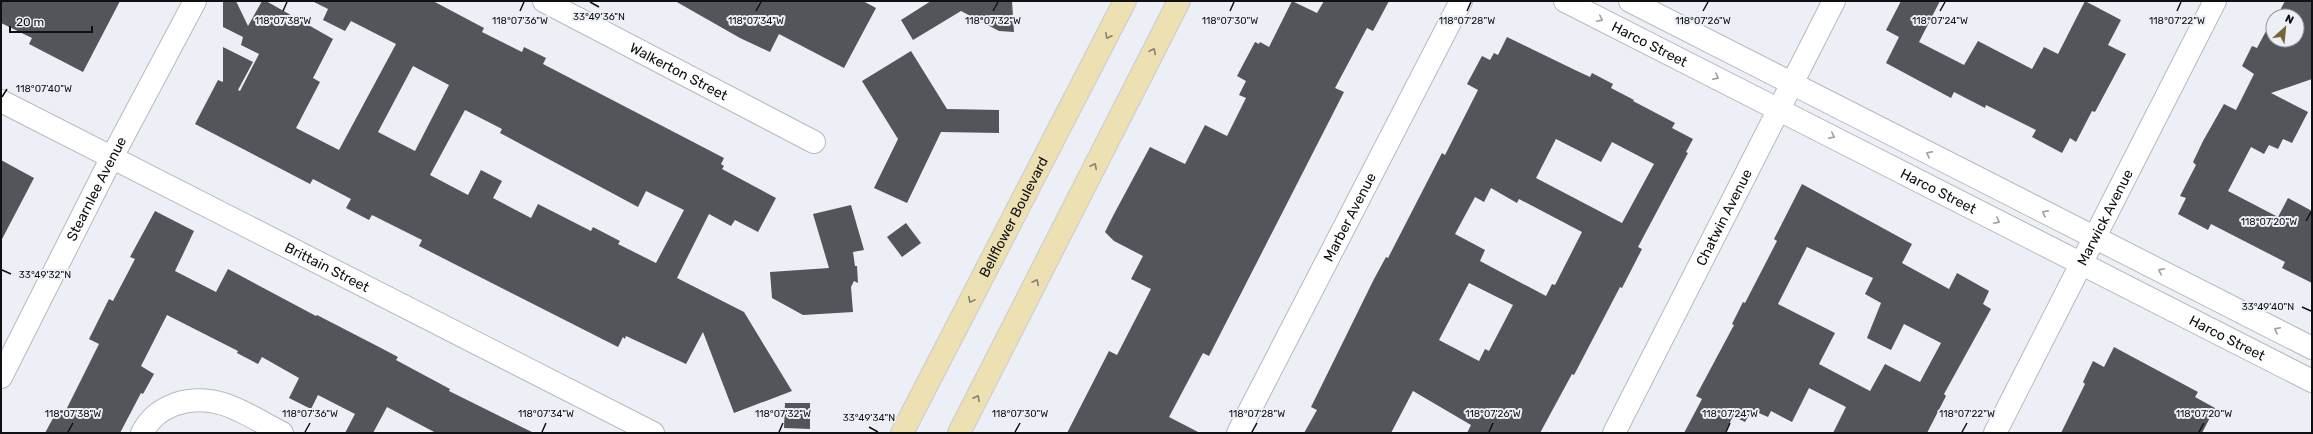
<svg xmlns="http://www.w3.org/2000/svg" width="2313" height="434" font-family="Rubik,sans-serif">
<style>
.building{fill:#52555a;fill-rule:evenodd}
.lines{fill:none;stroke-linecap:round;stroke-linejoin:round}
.minor-casing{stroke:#b6babf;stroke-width:24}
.major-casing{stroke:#cacacb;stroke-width:24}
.minor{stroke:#fff;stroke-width:22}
.major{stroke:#ede0b3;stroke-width:22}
.oneway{stroke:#9f9fa0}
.oneway2{stroke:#89826b}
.ticks{fill:none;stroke:#0e1012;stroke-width:1.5}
.labels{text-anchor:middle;stroke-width:4;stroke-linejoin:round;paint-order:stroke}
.street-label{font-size:14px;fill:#0e1012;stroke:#ecf0f6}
.ticks-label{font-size:10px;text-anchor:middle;fill:#0e1012;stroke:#ecf0f6;stroke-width:4;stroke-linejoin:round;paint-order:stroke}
</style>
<rect width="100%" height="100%" fill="#ecf0f6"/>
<path class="building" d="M 1,1 L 120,1 L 83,72 L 29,44 L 32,38 L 1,23 Z
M 223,1 L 236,1 L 248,26 L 262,1 L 266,1 L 333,39 L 313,78 L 320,82 L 296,128 L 339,150 L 396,44 L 351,21 L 345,31 L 323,20 L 328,9 L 312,1 L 433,1 L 484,28 L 482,32 L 522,52 L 524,47 L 546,58 L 543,64 L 724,158 L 721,164 L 724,166 L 722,169 L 776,198 L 758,232 L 735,220 L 731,226 L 709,214 L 677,278 L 744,312 L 792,391 L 734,413 L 703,332 L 686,364 L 626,336 L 625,339 L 623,337 L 618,347 L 419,246 L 422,240 L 372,215 L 369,220 L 346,208 L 351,199 L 313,179 L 310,184 L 195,124 L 218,80 L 223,82 L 223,47 L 253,62 L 238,90 L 240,91 L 259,54 L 241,45 L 243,37 L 223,27 ZM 413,66 L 449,85 L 415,151 L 378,132 ZM 465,110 L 502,129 L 500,133 L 638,207 L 646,191 L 684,210 L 656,263 L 618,244 L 620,241 L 593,227 L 591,231 L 538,204 L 531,218 L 493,198 L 502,181 L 481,170 L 468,195 L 430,175 Z
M 675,1 L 863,1 L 876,8 L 844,68 L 779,34 L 770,52 L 740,38 Z
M 931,1 L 1012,1 L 1014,32 L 999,31 L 961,11 L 913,40 L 901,20 Z
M 1292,1 L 1317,13 L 1324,1 L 1389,1 L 1373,31 L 1367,28 L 1335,88 L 1344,92 L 1209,356 L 1203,353 L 1169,417 L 1200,433 L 1067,433 L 1109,351 L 1117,355 L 1151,289 L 1131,279 L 1143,256 L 1114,241 L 1105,232 L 1114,214 L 1150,147 L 1185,164 L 1205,125 L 1227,136 L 1246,98 L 1239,95 L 1246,81 L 1237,76 L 1255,42 L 1259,44 L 1260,42 L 1269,47 Z
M 1901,1 L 1940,1 L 1919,42 L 1964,65 L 1978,41 L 2032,69 L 2044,47 L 2058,54 L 2085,1 L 2121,20 L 2108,45 L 2126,54 L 2095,112 L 2092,111 L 2076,142 L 2070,138 L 2062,153 L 2032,137 L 2036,130 L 1986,105 L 1985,108 L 1954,92 L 1951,98 L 1886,63 L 1899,37 L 1886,30 Z
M 2285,1 L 2312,1 L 2312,79 L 2271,93 L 2308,112 L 2292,143 L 2283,139 L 2278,149 L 2269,145 L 2264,154 L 2251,147 L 2228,191 L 2278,217 L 2288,198 L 2312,211 L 2312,283 L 2282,268 L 2285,262 L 2211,224 L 2208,230 L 2178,214 L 2186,198 L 2180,196 L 2196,165 L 2193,162 L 2203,141 L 2224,104 L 2236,110 L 2254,74 L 2242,66 L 2252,46 L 2257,48 L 2272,20 L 2273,40 L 2297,40 L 2297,16 L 2277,16 Z
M 1507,37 L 1575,70 L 1590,77 L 1592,73 L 1613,84 L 1611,88 L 1634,100 L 1633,101 L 1675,123 L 1672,128 L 1693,139 L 1686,152 L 1688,153 L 1638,247 L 1642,249 L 1622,288 L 1620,287 L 1574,375 L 1572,374 L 1540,433 L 1467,433 L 1471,425 L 1413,391 L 1391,433 L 1304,433 L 1317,410 L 1311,407 L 1374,279 L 1386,257 L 1388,258 L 1442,153 L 1445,155 L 1478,90 L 1467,84 L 1482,56 L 1490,60 L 1494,53 L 1498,55 ZM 1556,139 L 1601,162 L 1612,142 L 1654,164 L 1622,223 L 1536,178 ZM 1491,188 L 1517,203 L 1519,199 L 1582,232 L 1555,285 L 1552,284 L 1546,296 L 1480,261 L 1485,250 L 1455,234 L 1475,197 L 1484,202 ZM 1469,283 L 1513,305 L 1489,351 L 1485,349 L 1479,361 L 1439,340 Z
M 911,51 L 947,109 L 999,110 L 999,133 L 941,132 L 907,203 L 874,188 L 898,139 L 862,81 Z
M 1,160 L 34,178 L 1,241 Z
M 1802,184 L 1912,244 L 1902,263 L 1949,289 L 1957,273 L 1989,291 L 1983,304 L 1991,309 L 1944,394 L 1946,396 L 1927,433 L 1833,433 L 1846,407 L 1809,388 L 1792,422 L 1771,411 L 1768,417 L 1752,410 L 1745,422 L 1733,416 L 1725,433 L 1684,433 L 1702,399 L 1696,396 L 1734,325 L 1732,324 L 1743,302 L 1745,303 L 1777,241 L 1774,239 ZM 1807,247 L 1873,278 L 1865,294 L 1881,303 L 1867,338 L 1891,350 L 1904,324 L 1941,343 L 1920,382 L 1885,364 L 1870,391 L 1819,364 L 1835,333 L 1778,304 Z
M 851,205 L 864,250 L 853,252 L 855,266 L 857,266 L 858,283 L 854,281 L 851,287 L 853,312 L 803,315 L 772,298 L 770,272 L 829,268 L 813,214 Z
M 155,211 L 194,231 L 175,271 L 216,292 L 228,269 L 316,316 L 317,315 L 381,348 L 398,357 L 396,360 L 450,389 L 449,391 L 534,433 L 436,433 L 387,407 L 373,433 L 345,433 L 355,414 L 318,395 L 311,409 L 289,398 L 299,378 L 262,357 L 258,364 L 237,353 L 238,351 L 167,315 L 141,366 L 154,374 L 143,394 L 141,393 L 120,433 L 45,433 L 58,409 L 65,412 L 99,344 L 89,339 L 109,299 L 113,301 L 135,259 L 130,257 Z
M 906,223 L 921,243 L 902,257 L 887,237 Z
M 2114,347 L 2198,392 L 2195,397 L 2215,408 L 2202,433 L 2061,433 L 2085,384 L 2083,382 L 2093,361 L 2104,367 Z
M 785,403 L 810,403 L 810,429 L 784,428 Z"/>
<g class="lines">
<defs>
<g id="minor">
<path id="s1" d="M 544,1 L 814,142"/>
<path id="s2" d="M 1565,1 L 2312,381"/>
<path d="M 1630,1 L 2312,348"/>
<path id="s3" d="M 1,101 L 653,433"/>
<path id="s4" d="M 1,377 L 111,159 L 195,1"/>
<path d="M 142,433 C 150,418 160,410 176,404 C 217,391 247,415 282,433"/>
<path id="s5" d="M 1238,433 L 1461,1"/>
<path id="s6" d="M 1614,433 L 1834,1"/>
<path id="s7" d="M 1995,433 L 2215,1"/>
</g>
<g id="major">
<path id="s8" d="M 902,433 L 1125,1"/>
<path d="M 959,433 L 1179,1"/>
</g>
</defs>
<use href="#minor" class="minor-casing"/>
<use href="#major" class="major-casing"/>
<use href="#minor" class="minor"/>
<use href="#major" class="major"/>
</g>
<defs><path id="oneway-chevron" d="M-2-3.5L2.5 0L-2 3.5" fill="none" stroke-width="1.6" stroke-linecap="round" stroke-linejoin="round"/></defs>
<g class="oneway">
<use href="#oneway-chevron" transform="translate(1600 19) rotate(27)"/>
<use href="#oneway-chevron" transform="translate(1716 77) rotate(27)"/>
<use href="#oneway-chevron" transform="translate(1832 136) rotate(27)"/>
<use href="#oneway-chevron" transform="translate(1929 154) rotate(-153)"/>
<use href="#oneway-chevron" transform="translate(2045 213) rotate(-153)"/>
<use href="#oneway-chevron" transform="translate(1997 221) rotate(27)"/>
<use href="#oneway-chevron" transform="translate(2161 271) rotate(-153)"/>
<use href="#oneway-chevron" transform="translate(2277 330) rotate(-153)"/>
</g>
<g class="oneway2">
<use href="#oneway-chevron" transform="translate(1108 36) rotate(117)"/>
<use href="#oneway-chevron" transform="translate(1153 51) rotate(-63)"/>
<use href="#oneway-chevron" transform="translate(1094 166) rotate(-63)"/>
<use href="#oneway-chevron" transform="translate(1036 282) rotate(-63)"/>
<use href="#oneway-chevron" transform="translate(971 300) rotate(117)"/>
<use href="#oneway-chevron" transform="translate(977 398) rotate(-63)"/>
</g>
<path class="ticks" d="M 590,2 L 599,7M 283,11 L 287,2M 520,11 L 524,2M 756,11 L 761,2M 993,11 L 998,2M 1230,11 L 1234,2M 1467,11 L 1471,2M 1703,11 L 1708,2M 1940,11 L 1945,2M 2177,11 L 2181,2M 2,97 L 7,89M 2306,221 L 2311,212M 2,270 L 11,274M 2302,307 L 2311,311M 869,427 L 878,432M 68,432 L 73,423M 305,432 L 310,423M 542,432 L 546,423M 779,432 L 783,423M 1015,432 L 1020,423M 1252,432 L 1257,423M 1489,432 L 1493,423M 1726,432 L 1730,423M 1962,432 L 1967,423M 2199,432 L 2204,423"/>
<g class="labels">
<g class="street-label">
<text dy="5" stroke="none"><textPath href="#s2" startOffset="95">Harco Street</textPath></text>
<text dy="5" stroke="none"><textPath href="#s1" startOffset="152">Walkerton Street</textPath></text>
<text dy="5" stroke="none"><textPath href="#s4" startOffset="211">Stearnlee Avenue</textPath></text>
<text dy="5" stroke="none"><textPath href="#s2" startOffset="419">Harco Street</textPath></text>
<text dy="5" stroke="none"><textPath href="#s8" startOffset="243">Bellflower Boulevard</textPath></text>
<text dy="5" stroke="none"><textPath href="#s5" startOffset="243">Marber Avenue</textPath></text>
<text dy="5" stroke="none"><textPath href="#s6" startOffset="242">Chatwin Avenue</textPath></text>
<text dy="5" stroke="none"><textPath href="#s7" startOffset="242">Marwick Avenue</textPath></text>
<text dy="5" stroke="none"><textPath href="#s3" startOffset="366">Brittain Street</textPath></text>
<text dy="5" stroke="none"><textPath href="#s2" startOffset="743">Harco Street</textPath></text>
</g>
</g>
<g class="ticks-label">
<text x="599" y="20">33°49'36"N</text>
<text x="283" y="24">118°07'38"W</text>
<text x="520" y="24">118°07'36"W</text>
<text x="756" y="24">118°07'34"W</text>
<text x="993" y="24">118°07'32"W</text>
<text x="1230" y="24">118°07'30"W</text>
<text x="1467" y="24">118°07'28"W</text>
<text x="1703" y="24">118°07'26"W</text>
<text x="1940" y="24">118°07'24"W</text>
<text x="2177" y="24">118°07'22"W</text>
<text x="44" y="92">118°07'40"W</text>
<text x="2269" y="225">118°07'20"W</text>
<text x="45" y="278">33°49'32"N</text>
<text x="2268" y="310">33°49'40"N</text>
<text x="73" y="417">118°07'38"W</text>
<text x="310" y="417">118°07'36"W</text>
<text x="546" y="417">118°07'34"W</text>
<text x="783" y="417">118°07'32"W</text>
<text x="1020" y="417">118°07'30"W</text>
<text x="1257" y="417">118°07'28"W</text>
<text x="1493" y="417">118°07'26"W</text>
<text x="1730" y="417">118°07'24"W</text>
<text x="1967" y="417">118°07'22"W</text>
<text x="2204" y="417">118°07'20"W</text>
<text x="869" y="421">33°49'34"N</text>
</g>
<rect width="2313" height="434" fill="none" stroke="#0e1012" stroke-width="4"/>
<g transform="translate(2285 28) rotate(27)"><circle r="19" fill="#ecf0f6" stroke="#93969b"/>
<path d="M0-3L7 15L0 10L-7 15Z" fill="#756735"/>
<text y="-6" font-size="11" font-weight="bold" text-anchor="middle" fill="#0e1012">N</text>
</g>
<path d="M10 26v6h82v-6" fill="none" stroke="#0e1012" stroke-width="2"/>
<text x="16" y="26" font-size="12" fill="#0e1012" stroke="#ecf0f6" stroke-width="3" paint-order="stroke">20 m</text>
</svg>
